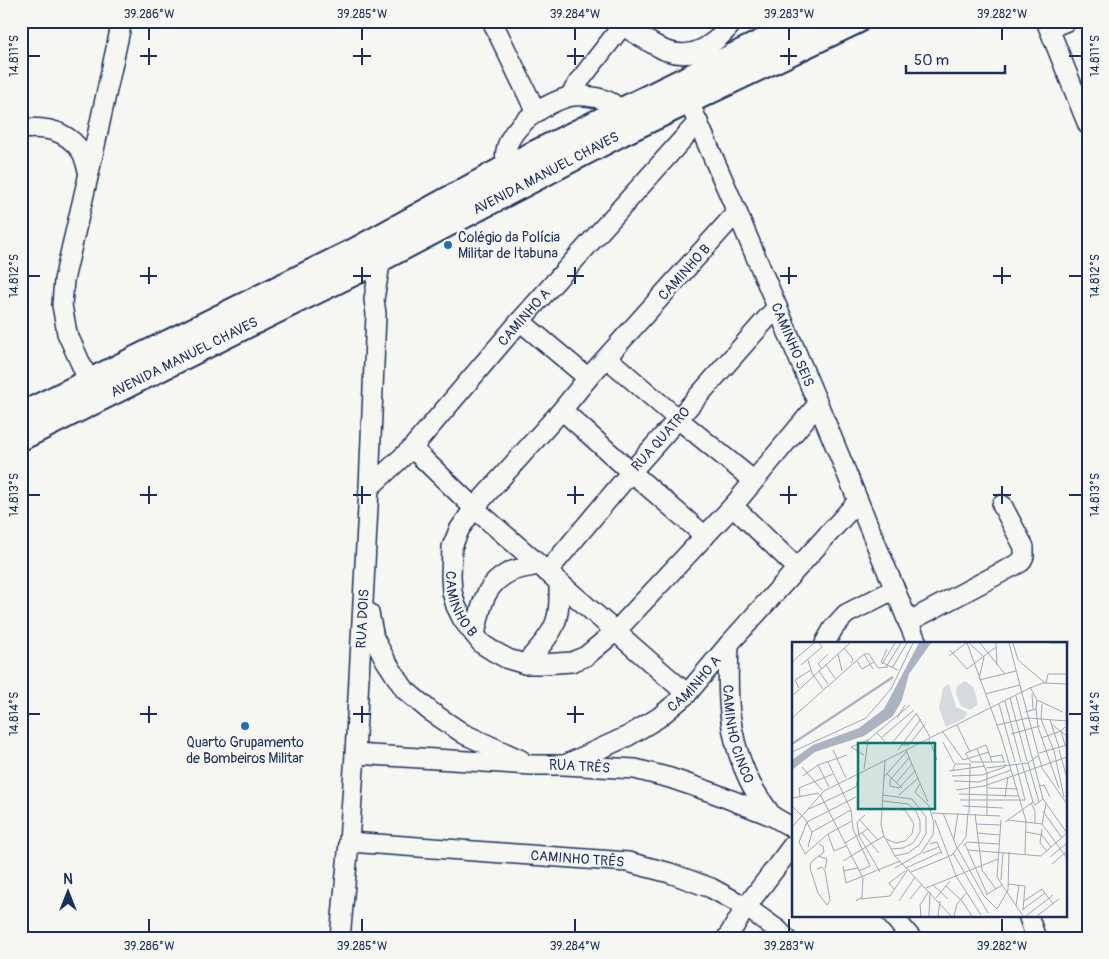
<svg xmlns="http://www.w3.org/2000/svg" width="1109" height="959" font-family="Pangolin,sans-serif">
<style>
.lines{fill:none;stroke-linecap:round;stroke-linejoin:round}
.minor-casing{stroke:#1b2f5e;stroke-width:22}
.major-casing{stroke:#1b2f5e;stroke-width:28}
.minor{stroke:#f6f6f2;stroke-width:19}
.major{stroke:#f6f6f2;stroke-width:24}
.ticks{fill:none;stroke:#1b2f5e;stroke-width:2}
.poi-dot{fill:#1f6fb2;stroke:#f6f6f2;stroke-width:2}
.labels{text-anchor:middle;stroke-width:5;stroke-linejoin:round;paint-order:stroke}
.street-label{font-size:14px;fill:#1b2f5e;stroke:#f6f6f2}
.poi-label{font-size:14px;fill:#1b2f5e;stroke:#f6f6f2;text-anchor:start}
.inset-river{fill:none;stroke:#abb2c0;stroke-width:2.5}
.inset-road{fill:none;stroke:#9ea6b7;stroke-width:1}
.view{fill:#0f766e;fill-opacity:0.15;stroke:#0f766e;stroke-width:2.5}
.inset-edge{fill:none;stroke:#1b2f5e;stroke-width:2.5}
.neatline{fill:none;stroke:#1b2f5e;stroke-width:2}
.ticks-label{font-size:12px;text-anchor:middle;fill:#1b2f5e}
</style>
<rect width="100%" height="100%" fill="#f6f6f2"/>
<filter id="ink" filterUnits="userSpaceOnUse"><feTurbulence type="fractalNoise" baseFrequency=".02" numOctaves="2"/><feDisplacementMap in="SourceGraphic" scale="10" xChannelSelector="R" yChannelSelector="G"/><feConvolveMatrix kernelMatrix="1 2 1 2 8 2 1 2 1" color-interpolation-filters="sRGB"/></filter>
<g filter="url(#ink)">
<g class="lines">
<defs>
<g id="minor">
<path d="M 492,21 L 536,112"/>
<path d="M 1046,21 L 1088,125"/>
<path d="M 623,26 C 633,32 643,38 653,44 C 658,46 662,50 667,51 C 696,61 717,42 734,21"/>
<path d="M 1049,28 L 1067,21"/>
<path d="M 570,96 L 580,80 L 626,21"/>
<path id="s1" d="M 689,102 L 737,212 L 818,404 L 917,643"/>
<path d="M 21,129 C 45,126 66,130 81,151 C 85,157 86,166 89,173"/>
<path d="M 514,178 C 485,142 537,106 568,97 C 579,94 609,97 616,107 C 619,112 620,119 621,125"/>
<path id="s2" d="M 737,212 L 588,378 L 562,410 L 474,508 L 459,530 L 452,547 L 451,576 L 452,592 L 456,606 L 463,620 L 482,644 L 493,651 L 508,659 L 525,664 L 542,664 L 572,662 L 586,656 L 616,631 L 733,506 L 818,404"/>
<path d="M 520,321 L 588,378"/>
<path d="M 607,358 L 678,419 L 754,481"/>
<path d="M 89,382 L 67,333 L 62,305 L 64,280 L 89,173 L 122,21"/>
<path d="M 562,410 L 631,472 L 705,536"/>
<path d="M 412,448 L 474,508 L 687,694"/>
<path id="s3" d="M 369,488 L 412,448 L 520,321 L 698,122"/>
<path d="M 733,506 L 797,568"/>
<path id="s4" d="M 547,572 L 631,472 L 777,307"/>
<path d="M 369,613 L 374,638 L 386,661 L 405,690 L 430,711 L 464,734 L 521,760"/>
<path d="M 908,622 L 1021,562 L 1024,556 L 1024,547 L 1002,505"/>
<path d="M 475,635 C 481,607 483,584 512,571 C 520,568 530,567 539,565"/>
<path d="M 825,643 L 834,627 L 846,614 L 895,589"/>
<path id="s5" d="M 729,644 C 727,694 727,734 749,780 C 755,793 764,804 772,816"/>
<path d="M 525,664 C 535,652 548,640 554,626 C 560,613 559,597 559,583"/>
<path id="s6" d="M 355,754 L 532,765 L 564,765 L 635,769 L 670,778 L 711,792 L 772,816 L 793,828"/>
<path id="s7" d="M 567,764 L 628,736 L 658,718 L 687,694 L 729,644 L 858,501"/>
<path id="s8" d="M 349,842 L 628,862 L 670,873 L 711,888 L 746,907 L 778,930 L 786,938"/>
<path d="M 892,915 L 911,938"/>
<path d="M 1028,915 L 1036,938"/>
<path id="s9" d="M 340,938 L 349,842 L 355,754 L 369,488 L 376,314 L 374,299 L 381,259"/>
<path d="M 727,938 L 746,907 L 793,845"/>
</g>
<g id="major">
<path d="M 21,415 L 356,250 L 507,167 L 618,112 L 805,21"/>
<path id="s10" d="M 21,438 L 294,302 L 356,272 L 622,133 L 857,21"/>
</g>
</defs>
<use href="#minor" class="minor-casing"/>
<use href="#major" class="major-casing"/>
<use href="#minor" class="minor"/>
<use href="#major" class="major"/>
</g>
</g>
<path class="ticks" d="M 149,28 L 149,40M 362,28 L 362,40M 575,28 L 575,40M 789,28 L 789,40M 1002,28 L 1002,40M 149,48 L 149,65M 362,48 L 362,65M 575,48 L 575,65M 789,48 L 789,65M 28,56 L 40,56M 140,56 L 157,56M 353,56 L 371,56M 567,56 L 584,56M 780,56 L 797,56M 1069,56 L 1082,56M 149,267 L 149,284M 362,267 L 362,284M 575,267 L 575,284M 789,267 L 789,284M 1002,267 L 1002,284M 28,276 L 40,276M 140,276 L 157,276M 353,276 L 371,276M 567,276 L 584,276M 780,276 L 797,276M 993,276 L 1011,276M 1069,276 L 1082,276M 149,486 L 149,504M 362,486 L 362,504M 575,486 L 575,504M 789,486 L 789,504M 1002,486 L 1002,504M 28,495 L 40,495M 140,495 L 157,495M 353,495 L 371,495M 567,495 L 584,495M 780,495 L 797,495M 993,495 L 1011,495M 1069,495 L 1082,495M 149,706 L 149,723M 362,706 L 362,723M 575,706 L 575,723M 28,714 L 40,714M 140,714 L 157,714M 353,714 L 371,714M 567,714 L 584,714M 1069,714 L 1082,714M 149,919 L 149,932M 362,919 L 362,932M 575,919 L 575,932M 789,919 L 789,932M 1002,919 L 1002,932"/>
<g class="poi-dot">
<circle cx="448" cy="245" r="5"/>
<circle cx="245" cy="726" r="5"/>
</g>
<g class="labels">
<g class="street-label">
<text dy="5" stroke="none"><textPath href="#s10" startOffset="588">AVENIDA MANUEL CHAVES</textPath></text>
<text transform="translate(684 272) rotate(-48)" y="5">CAMINHO B</text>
<text dy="5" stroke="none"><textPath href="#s3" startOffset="231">CAMINHO A</textPath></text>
<text dy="5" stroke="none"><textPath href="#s1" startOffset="264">CAMINHO SEIS</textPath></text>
<text dy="5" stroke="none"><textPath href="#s10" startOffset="182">AVENIDA MANUEL CHAVES</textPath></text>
<text dy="5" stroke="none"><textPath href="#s4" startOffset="175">RUA QUATRO</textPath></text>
<text dy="5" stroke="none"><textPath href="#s2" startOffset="500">CAMINHO B</textPath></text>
<text dy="5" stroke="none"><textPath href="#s9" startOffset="320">RUA DOIS</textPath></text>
<text dy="5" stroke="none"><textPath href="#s7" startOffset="152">CAMINHO A</textPath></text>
<text dy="5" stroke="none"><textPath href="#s5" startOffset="91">CAMINHO CINCO</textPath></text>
<text dy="5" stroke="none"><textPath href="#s6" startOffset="225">RUA TRÊS</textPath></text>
<text dy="5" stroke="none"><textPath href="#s8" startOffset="229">CAMINHO TRÊS</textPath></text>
</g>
<g class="poi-label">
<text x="458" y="242">Colégio da Polícia<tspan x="458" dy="16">Militar de Itabuna</tspan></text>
<text x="245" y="747" text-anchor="middle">Quarto Grupamento<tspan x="245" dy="16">de Bombeiros Militar</tspan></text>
</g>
</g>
<g transform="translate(792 642)">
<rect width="275" height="275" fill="#f6f6f2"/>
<path d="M 173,39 L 181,45 L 185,57 L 185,63 L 178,68 L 169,64 L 164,51 L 165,44 ZM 157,42 L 164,65 L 175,70 L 173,76 L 154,85 L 147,66 L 151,46 Z" fill="#d6d9dd"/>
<path d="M 127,1 L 139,1 L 117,32 L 110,58 L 101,74 L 72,94 L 23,110 L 0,128 L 0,118 L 21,103 L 67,86 L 92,67 Z" fill="#abb2c0"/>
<path class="inset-river" d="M 0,102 L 101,35"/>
<path class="inset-road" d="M 175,1 L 209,94 L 234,179 L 233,212M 177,1 L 192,15 L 187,37M 188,1 L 213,32M 204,1 L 205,23M 217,1 L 230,51M 221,1 L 226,18 L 253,41M 258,1 L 274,1M 52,6 L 61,17 L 59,21M 95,7 L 89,20 L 106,28M 158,8 L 175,27 L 204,5M 46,12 L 50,29M 72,12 L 77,12 L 86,26 L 96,25M 72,12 L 81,27M 157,14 L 174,1M 16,18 L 20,31 L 31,47M 65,19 L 70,27 L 82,20M 0,20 L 22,1M 90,22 L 103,1M 9,23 L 30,5 L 27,1M 34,23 L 43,36M 94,25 L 109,1M 100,26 L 115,1M 30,27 L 26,22 L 36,12M 27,29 L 36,42M 187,38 L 224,29M 254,41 L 256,32 L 275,32M 238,45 L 245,58 L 271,70M 7,46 L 3,38 L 19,28M 230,51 L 250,126 L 275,162M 193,52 L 228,43M 240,52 L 241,67M 0,54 L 58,1M 224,54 L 251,157 L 275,191M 218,56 L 235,119M 213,59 L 229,120M 207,62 L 223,120M 250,62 L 249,77 L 262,109 L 272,155M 244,67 L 246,85 L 267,146M 233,70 L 244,67 L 245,58M 124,71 L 138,95M 0,76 L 72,12M 105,76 L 113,63M 258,78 L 267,105M 259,82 L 275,94M 165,83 L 178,110M 205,83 L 236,76 L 275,79M 151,90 L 171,118 L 197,110M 85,91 L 94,101 L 100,101 L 125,71M 219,92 L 248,84M 90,95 L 122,68M 249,96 L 269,89M 137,97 L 145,118M 151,100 L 162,121M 109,103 L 117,103 L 133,82M 273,103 L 269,89 L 273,85M 185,107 L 195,131 L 195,173M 41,108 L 54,136M 106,108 L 129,77M 114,108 L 136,160M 267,108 L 275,136M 0,110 L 74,76 L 99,47 L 121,1M 173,111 L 179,120 L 213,120M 174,111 L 194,103 L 200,120M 247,111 L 275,103M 72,113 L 59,105 L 76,98 L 118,63M 198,115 L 210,113 L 212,120M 117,116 L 98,138 L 98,144 L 107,146 L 123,129M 93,119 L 89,183 L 92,194 L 103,214 L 159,274M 36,120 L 59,168 L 61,187 L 78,224 L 67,229M 236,121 L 247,160M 230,122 L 241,160 L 243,163 L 251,157M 26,123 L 37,145M 10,125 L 30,148M 194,126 L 236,121 L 246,114M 72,127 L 76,98M 161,128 L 163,122 L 179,122M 157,129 L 193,124M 95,132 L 110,146M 11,134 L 26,123 L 55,113M 160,134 L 190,133 L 213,125 L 213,122M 92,135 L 115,109M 162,139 L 187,140 L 219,128M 104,141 L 120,122M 248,144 L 252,143 L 258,155M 196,146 L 226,147M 164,148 L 192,144 L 275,115M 28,152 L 71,236 L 70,255 L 64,259M 167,152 L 226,154M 91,153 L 120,157 L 134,175 L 134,192 L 127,203 L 116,211 L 103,214M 107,153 L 126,136M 8,154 L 7,146 L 41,132M 213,155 L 216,135M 0,156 L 27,151M 168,158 L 233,158 L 224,122M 91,159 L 116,162 L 124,169 L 128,179 L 128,190 L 121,201 L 111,206 L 99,207M 239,161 L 243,169 L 243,181M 0,164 L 13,177 L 20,190 L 16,205M 171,164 L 211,166M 90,166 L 113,168 L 122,182 L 120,192 L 113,199 L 104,201 L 94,197M 17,167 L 64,145 L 67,132M 251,169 L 270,196M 140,171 L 208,174M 151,171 L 165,206M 177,171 L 178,122M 183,172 L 190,228 L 204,247M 73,173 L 65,180 L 67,194 L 88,230M 67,177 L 86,198M 143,178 L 164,234 L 189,273M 209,178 L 205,235 L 231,274M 216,178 L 250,182M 213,180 L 241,160M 184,182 L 208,183M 250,182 L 275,216M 250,182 L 254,162M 0,185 L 32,149 L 238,46 L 251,41 L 275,42M 250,187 L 248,201 L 255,209M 20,190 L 59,168M 234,190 L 250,193 L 259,205M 70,191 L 87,211M 185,191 L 208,193M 36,192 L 42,209 L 54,204M 162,197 L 166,171M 7,200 L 15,180 L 64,155M 7,200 L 13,212 L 36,192 L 60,179M 53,201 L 76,187M 27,202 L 31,204 L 32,210 L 19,220 L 18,226 L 26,251 L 35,263 L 38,258 L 33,229 L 30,225 L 25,227 L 28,226M 138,202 L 145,200 L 150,212M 173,202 L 195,252M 171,204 L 175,200 L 207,202M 165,205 L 192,254 L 205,267M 176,208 L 249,214 L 275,191M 131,211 L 147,205M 161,211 L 196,271M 26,214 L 35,217 L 33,227M 258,215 L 275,201M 51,219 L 92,194M 260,222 L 275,209M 51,224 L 54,241 L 108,219M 103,226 L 129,211 L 141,193 L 142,181 L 137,164 L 123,150 L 128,142M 114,226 L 149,210M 51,229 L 66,226M 119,230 L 160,213 L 174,195 L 176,171M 209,238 L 211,210M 216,242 L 233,244 L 231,268M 141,243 L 156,257M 154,244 L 170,259 L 180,274M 134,246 L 206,217M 103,248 L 97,241 L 113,229M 194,253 L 210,243M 144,256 L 158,239M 68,257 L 98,254 L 116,227M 118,257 L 130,242M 107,259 L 123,235M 232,259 L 250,247 L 261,262M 224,264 L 227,243M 205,267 L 216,248 L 217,210M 230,268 L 253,251M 129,274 L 128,263 L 137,249M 137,274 L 138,250M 146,274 L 148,259M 162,274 L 165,262 L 175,250M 234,274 L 261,253M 245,274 L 267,257"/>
<path class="view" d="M 66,101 L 143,101 L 143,167 L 66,167 Z"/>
<rect width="275" height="275" class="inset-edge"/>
</g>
<rect width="1109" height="959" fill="none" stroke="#f6f6f2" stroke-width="55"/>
<g transform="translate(68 892)" stroke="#f6f6f2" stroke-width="4" paint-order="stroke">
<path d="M0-4L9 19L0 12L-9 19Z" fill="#1b2f5e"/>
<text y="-8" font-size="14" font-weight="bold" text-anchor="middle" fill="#1b2f5e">N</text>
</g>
<path d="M906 65v8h99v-8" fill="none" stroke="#1b2f5e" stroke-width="2.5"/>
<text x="914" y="65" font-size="15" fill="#1b2f5e" stroke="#f6f6f2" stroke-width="4" paint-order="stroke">50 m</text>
<rect x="28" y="28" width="1054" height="904" class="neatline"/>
<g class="ticks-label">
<text x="149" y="18">39.286°W</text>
<text x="362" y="18">39.285°W</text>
<text x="575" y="18">39.284°W</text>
<text x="789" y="18">39.283°W</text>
<text x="1002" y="18">39.282°W</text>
<text transform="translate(14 56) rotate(-90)" y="4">14.811°S</text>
<text transform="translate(1095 56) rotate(-90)" y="4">14.811°S</text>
<text transform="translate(14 276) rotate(-90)" y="4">14.812°S</text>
<text transform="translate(1095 276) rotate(-90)" y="4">14.812°S</text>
<text transform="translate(14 495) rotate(-90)" y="4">14.813°S</text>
<text transform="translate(1095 495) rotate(-90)" y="4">14.813°S</text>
<text transform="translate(14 714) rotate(-90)" y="4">14.814°S</text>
<text transform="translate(1095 714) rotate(-90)" y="4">14.814°S</text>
<text x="149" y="950">39.286°W</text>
<text x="362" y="950">39.285°W</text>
<text x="575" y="950">39.284°W</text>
<text x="789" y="950">39.283°W</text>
<text x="1002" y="950">39.282°W</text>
</g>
</svg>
